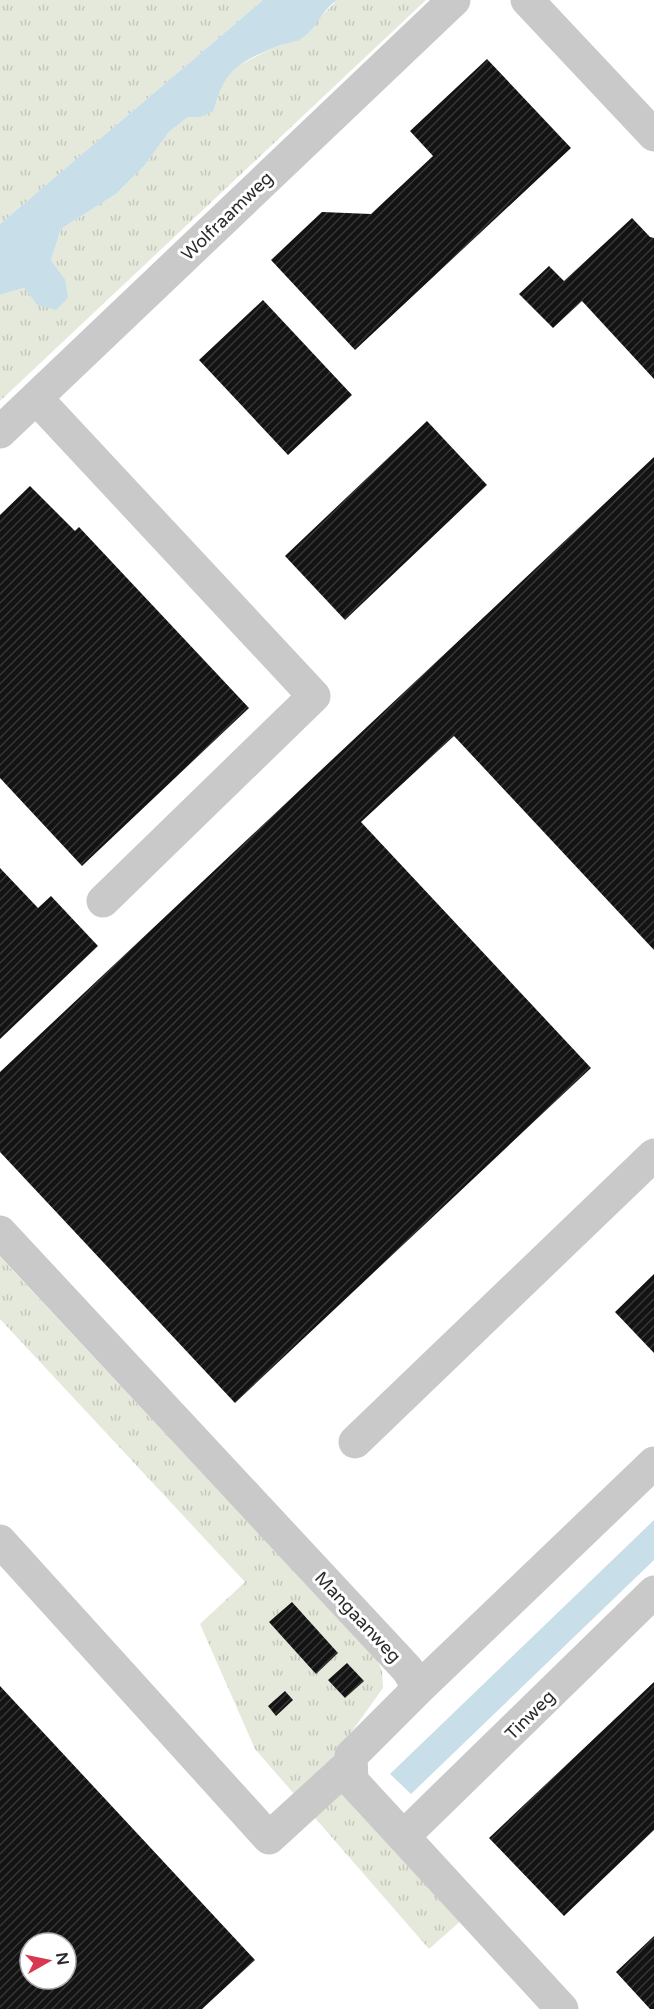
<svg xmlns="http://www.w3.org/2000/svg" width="654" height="2009" font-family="'Varela Round',sans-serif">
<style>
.grass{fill:url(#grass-tufts)}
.water{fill:#c8dee8}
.building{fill:url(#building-hatch);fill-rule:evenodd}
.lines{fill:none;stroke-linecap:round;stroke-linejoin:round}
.minor{stroke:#c9c9c9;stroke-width:33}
.labels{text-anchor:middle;stroke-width:6;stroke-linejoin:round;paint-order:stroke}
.street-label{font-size:18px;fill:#2c2c2c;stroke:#fff}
</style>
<defs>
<pattern id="grass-tufts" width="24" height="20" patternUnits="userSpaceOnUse" patternTransform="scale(1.5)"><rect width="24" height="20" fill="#e4e9db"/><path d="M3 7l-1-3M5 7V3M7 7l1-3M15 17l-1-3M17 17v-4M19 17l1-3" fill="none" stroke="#c4c8bc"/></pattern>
<pattern id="building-hatch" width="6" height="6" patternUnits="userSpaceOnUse" patternTransform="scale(1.5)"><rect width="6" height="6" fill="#131313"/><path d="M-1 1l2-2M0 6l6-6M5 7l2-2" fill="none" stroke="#363636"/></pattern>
</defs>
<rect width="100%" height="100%" fill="#fff"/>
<path class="grass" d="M 0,0 L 263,0 L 0,224 Z
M 337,0 L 426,0 L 0,401 L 0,295 L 24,288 L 37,305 L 65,279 L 51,260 L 61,229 L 116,194 L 144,166 L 169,132 L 188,117 L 201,117 L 214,111 L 219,89 L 232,69 L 276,46 L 300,39 Z
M 0,1257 L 377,1660 L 382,1670 L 383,1688 L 340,1748 L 464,1918 L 429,1949 L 255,1749 L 200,1624 L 245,1582 L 0,1319 Z"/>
<path class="water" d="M 263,0 L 337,0 C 322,10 317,28 302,38 C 294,43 283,43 275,47 C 238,63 223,71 214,111 L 201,117 L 188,117 L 169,132 L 144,166 L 116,194 L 61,229 L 51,260 L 65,279 L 68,298 L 56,310 L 37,305 L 24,288 L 0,295 L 0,224 Z
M 654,1520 L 654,1560 L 411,1794 L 390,1774 Z"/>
<path class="building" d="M 487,59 L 571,148 L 355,350 L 271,260 L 322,212 L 371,214 L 433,156 L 410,131 Z
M 632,218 L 650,237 L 654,238 L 654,379 L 582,301 L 553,328 L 519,294 L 549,266 L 564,281 Z
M 263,300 L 352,395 L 288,455 L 199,360 Z
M 427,421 L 487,485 L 345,620 L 285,556 Z
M 654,457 L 654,950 L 454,736 L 361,822 L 591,1068 L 235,1403 L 0,1152 L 0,1072 Z
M 30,486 L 75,531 L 79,527 L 249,708 L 82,866 L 0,778 L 0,515 Z
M 0,868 L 38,908 L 51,896 L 98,946 L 0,1039 Z
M 654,1274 L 654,1353 L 615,1312 Z
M 292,1602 L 338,1653 L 316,1674 L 269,1622 Z
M 347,1663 L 364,1681 L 345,1698 L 328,1680 Z
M 654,1682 L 654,1830 L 564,1916 L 489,1838 Z
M 0,1686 L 255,1960 L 202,2009 L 0,2009 ZM 30,1943 L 66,1943 L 66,1979 L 30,1979 Z
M 285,1691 L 293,1700 L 276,1716 L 268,1706 Z
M 654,1936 L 654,2009 L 650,2009 L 616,1972 Z"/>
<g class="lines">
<path class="minor" d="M 527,0 L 654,135
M 37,399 L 314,696 L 103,901
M 0,432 L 454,0
M 0,1232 L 407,1669 L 419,1688 L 351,1756 L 352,1781 L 562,2009
M 355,1442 L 654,1155
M 0,1541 L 269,1838 L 351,1763
M 419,1688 L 654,1463
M 404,1836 L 654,1592"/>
</g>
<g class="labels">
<g class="street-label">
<text transform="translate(227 216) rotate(-44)" y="6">Wolfraamweg</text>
<text transform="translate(358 1617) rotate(47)" y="6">Mangaanweg</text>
<text transform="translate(530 1715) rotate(-45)" y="6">Tinweg</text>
</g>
</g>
<g transform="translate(48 1961) rotate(81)"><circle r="28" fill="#ffffff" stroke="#ababab" stroke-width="1.5"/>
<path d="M0-4.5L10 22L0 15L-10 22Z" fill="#d93950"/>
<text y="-9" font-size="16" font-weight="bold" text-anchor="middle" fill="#2c2c2c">N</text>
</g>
</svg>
